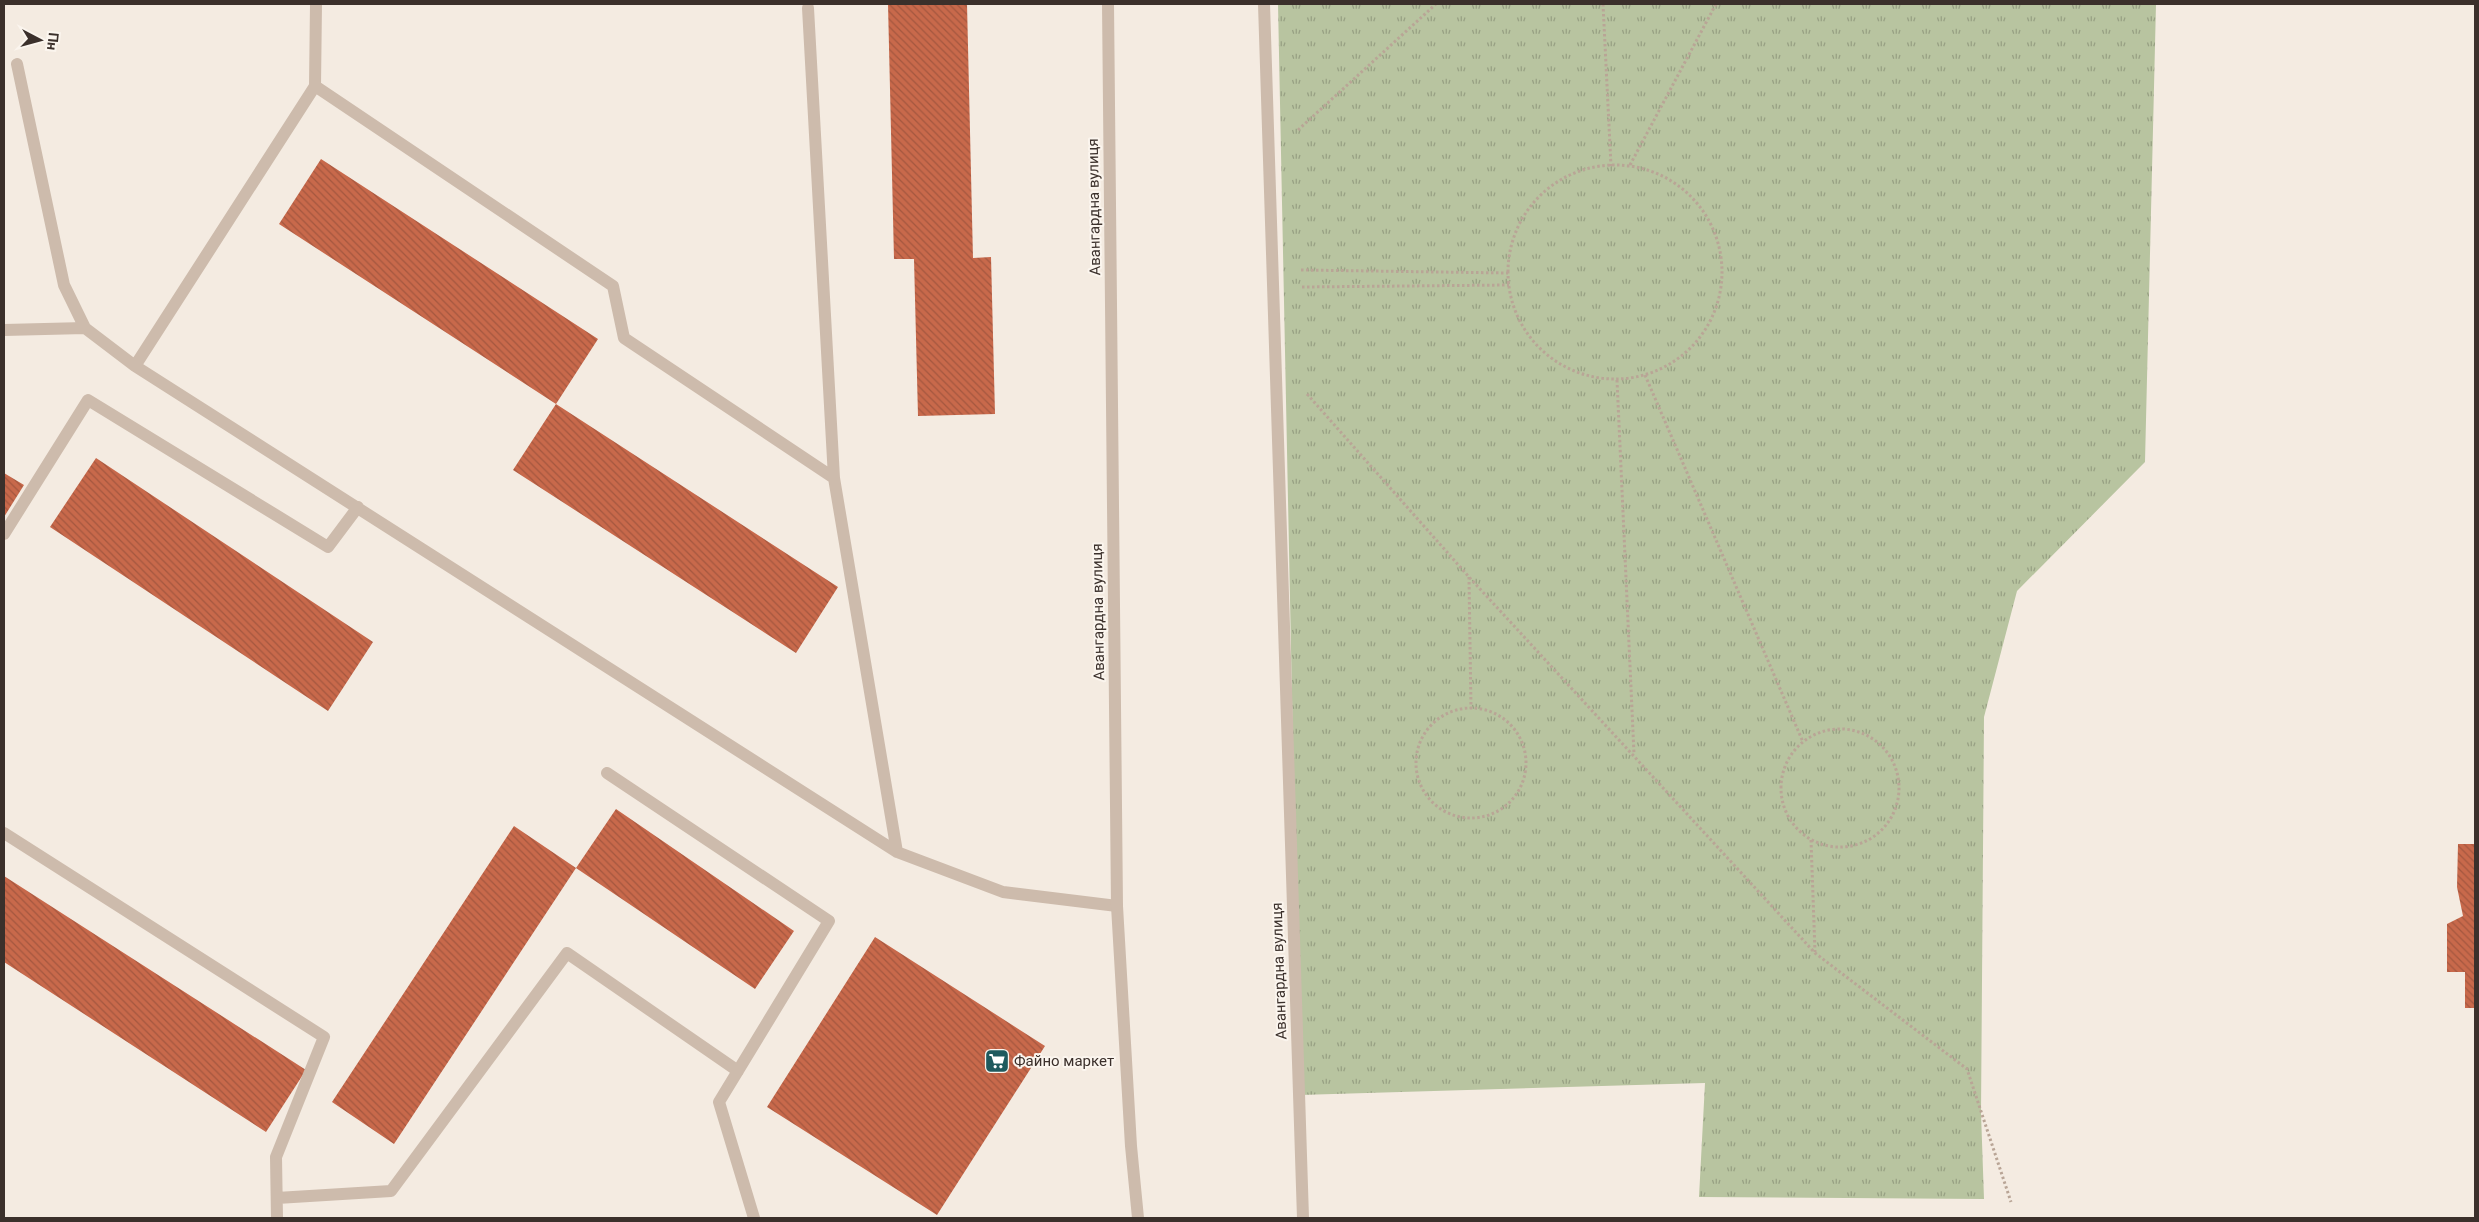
<svg xmlns="http://www.w3.org/2000/svg" width="2479" height="1222" font-family="Roboto,sans-serif">
<style>
.grass{fill:url(#grass-tufts)}
.building{fill:url(#building-back-hatch)}
.lines{fill:none;stroke-linecap:round;stroke-linejoin:round}
.path{stroke:#b9a596;stroke-width:3;stroke-dasharray:2.5 2.5;stroke-linecap:butt}
.service{stroke:#cdbbac;stroke-width:12}
.tertiary{stroke:#cdbbac;stroke-width:12}
.labels{text-anchor:middle;stroke-width:4;stroke-linejoin:round;paint-order:stroke}
.street-label{font-size:15px;fill:#3b302b;stroke:#fbf5ee}
.poi-label{font-size:15px;fill:#3b302b;stroke:#fbf5ee;text-anchor:start}
</style>
<defs>
<pattern id="grass-tufts" width="24" height="20" patternUnits="userSpaceOnUse" patternTransform="scale(1.25)"><rect width="24" height="20" fill="#b8c4a0"/><path d="M3 7l-1-3M5 7V3M7 7l1-3M15 17l-1-3M17 17v-4M19 17l1-3" fill="none" stroke="#97a083"/></pattern>
<pattern id="building-back-hatch" width="6" height="6" patternUnits="userSpaceOnUse" patternTransform="scale(1.25)"><rect width="6" height="6" fill="#c8694b"/><path d="M-1 5l2 2M0 0l6 6M5-1l2 2" fill="none" stroke="#a4573f"/></pattern>
</defs>
<rect width="100%" height="100%" fill="#f4ebe1"/>
<path class="grass" d="M 1278,4 L 2156,4 L 2145,462 L 2017,591 L 1984,717 L 1981,1113 L 1984,1199 L 1699,1197 L 1705,1083 L 1300,1095 Z"/>
<path class="building" d="M 888,4 L 967,4 L 973,258 L 991,257 L 995,414 L 918,416 L 914,259 L 894,259 Z
M 321,159 L 598,339 L 556,404 L 279,224 Z
M 556,404 L 838,587 L 796,653 L 513,470 Z
M 96,458 L 373,642 L 328,711 L 50,527 Z
M 4,473 L 24,485 L 4,517 Z
M 616,809 L 794,931 L 755,989 L 576,868 L 394,1144 L 332,1102 L 514,826 L 576,868 Z
M 2458,844 L 2475,844 L 2475,1008 L 2465,1008 L 2465,972 L 2447,972 L 2447,924 L 2463,916 L 2457,887 Z
M 4,876 L 306,1070 L 266,1132 L 4,962 Z
M 875,937 L 1045,1046 L 937,1215 L 767,1107 Z"/>
<g class="lines">
<path class="path" d="M 1603,4 L 1611,166
M 1298,130 L 1436,4
M1508 272a107 107 0 1 1 214 0a107 107 0 1 1-214 0Z
M 1630,165 L 1716,4
M 1301,270 L 1508,273
M 1302,287 L 1509,285
M 1645,375 L 1803,742
M 1617,380 L 1634,754
M 1307,394 L 1469,577 L 1815,953 L 1967,1069 L 2011,1202
M 1469,577 L 1471,709
M1416 763a55 55 0 1 1 110 0a55 55 0 1 1-110 0Z
M1781 788a59 59 0 1 1 118 0a59 59 0 1 1-118 0Z
M 1811,840 L 1815,952"/>
<path class="service" d="M 316,4 L 315,86 L 613,286 L 624,338 L 834,478
M 808,8 L 834,478 L 897,852
M 17,64 L 64,285 L 85,328 L 135,366 L 897,852 L 1003,892 L 1117,906
M 4,330 L 85,328
M 135,366 L 315,86
M 4,534 L 88,400 L 328,547 L 358,507
M 607,773 L 829,921 L 719,1102 L 754,1218
M 4,833 L 324,1037 L 276,1157 L 277,1218
M 277,1198 L 391,1191 L 567,953 L 738,1071"/>
<path class="tertiary" d="M 1108,4 L 1117,906 L 1131,1146 L 1138,1218
M 1264,4 L 1303,1218"/>
</g>
<defs>
<symbol id="supermarket-square" viewBox="-11 -11 22 22"><rect x="-9" y="-9" width="18" height="18" rx="4" fill="#1f5a5e" stroke="#fbf5ee"/><path d="M-6-5.5h2.5l.6 2H6L4.5 2H-2.5L-4.4-4H-6ZM-1.5 3.2a1.3 1.3 0 1 0 .1 0ZM3 3.2a1.3 1.3 0 1 0 .1 0Z" fill="#fff"/></symbol>
</defs>
<g fill-rule="evenodd">
<use href="#supermarket-square" x="983" y="1047" width="28" height="28"/>
</g>
<g class="labels">
<g class="street-label">
<text transform="translate(1094 207) rotate(-91)" y="5">Авангардна вулиця</text>
<text transform="translate(1098 612) rotate(-91)" y="5">Авангардна вулиця</text>
<text transform="translate(1279 971) rotate(-92)" y="5">Авангардна вулиця</text>
</g>
<g class="poi-label">
<text x="1014" y="1066">Файно маркет</text>
</g>
</g>
<rect width="2479" height="1222" fill="none" stroke="#3b302b" stroke-width="10"/>
<g transform="translate(40 40) rotate(96)" stroke="#fbf5ee" stroke-width="4" paint-order="stroke">
<path d="M0-4L9 19L0 12L-9 19Z" fill="#3b302b"/>
<text y="-8" font-size="14" font-weight="bold" text-anchor="middle" fill="#3b302b">Пн</text>
</g>
</svg>
